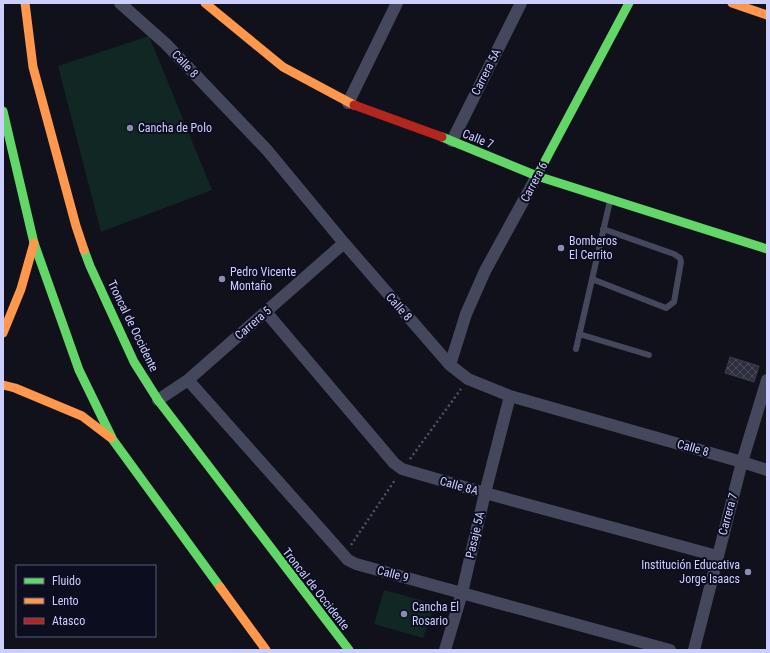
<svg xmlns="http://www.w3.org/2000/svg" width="770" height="653" font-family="'Roboto Condensed',sans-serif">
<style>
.pitch{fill:#102724}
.building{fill:url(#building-cross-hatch);stroke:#3b3b50}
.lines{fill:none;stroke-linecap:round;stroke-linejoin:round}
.path{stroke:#465760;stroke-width:2.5;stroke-dasharray:2 3;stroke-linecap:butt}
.lane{stroke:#45485d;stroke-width:6}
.street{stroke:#45485d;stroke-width:12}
.fast{stroke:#63d668;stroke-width:9}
.slow{stroke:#ff974d;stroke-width:9}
.jam{stroke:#b3261e;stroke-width:9}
.poi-dot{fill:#8b8cb0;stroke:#0d0d20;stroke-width:1.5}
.labels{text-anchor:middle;stroke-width:4;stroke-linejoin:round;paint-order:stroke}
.street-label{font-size:12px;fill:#ccceff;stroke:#0d0d20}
.poi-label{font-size:12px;fill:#ccceff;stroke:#0d0d20;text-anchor:start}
</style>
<defs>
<pattern id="building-cross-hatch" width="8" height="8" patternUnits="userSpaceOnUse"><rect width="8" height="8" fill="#2e2f3e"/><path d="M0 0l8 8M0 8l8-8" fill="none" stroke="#4b4c5b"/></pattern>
</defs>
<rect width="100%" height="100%" fill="#11111c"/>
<path class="pitch" d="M 149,36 L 212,190 L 101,232 L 58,66 Z
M 384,590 L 435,604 L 423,638 L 374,624 Z"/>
<path class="building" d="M 730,357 L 759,366 L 754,382 L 725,373 Z"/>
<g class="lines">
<path class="path" d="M 410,459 L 461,389
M 351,545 L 395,480"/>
<path class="lane" d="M 592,279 L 666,308 L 674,302 L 681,262 L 680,258 L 674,254 L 603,229
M 579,334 L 649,355
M 576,349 L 610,201"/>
<path class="street" d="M 120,3 L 166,44 L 267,150 L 344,243 L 450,365 L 468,379 L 510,396 L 742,462 L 767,470
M 348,103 L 397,3
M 452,141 L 521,3
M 266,312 L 394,463 L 402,469 L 485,493 L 717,556
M 450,365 L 466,314 L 485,271 L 537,176
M 188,380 L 348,560 L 356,564 L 670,650
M 158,400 L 188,380 L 344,243
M 445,650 L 462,593 L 485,493 L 510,396
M 694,650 L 742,462 L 767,380"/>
<path class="fast" d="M 3,111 L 34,243 L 79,370 L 113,440 L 220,587
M 442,137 L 537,176 L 767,249
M 537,176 L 629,3
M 84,250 L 90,266 L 134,362 L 158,400 L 349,650"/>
<path class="slow" d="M 25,3 L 33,67 L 76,226 L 84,250
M 205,3 L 283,67 L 354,105
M 732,3 L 767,15
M 3,333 L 21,289 L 34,243
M 3,385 L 15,388 L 82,416 L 111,438
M 220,587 L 266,650"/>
<path class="jam" d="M 354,105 L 442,137"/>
</g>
<g class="poi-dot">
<circle cx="130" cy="128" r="4"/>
<circle cx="561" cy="248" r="4"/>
<circle cx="222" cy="279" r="4"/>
<circle cx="748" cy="572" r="4"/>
<circle cx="404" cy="614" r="4"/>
</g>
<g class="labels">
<g class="street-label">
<text transform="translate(185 64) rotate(47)" y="4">Calle 8</text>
<text transform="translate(486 72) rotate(-63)" y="4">Carrera 5A</text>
<text transform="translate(478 139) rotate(22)" y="4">Calle 7</text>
<text transform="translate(534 182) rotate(-62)" y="4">Carrera 6</text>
<text transform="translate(399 307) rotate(49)" y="4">Calle 8</text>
<text transform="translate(253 323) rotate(-41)" y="4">Carrera 5</text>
<text transform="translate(133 326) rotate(64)" y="4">Troncal de Occidente</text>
<text transform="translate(693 448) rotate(16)" y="4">Calle 8</text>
<text transform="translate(459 486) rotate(16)" y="4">Calle 8A</text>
<text transform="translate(728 514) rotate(-75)" y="4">Carrera 7</text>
<text transform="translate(475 535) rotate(-77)" y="4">Pasaje 5A</text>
<text transform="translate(393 574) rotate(15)" y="4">Calle 9</text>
<text transform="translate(316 589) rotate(52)" y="4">Troncal de Occidente</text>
</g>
<g class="poi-label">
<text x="138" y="132">Cancha de Polo</text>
<text x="569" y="245">Bomberos<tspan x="569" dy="14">El Cerrito</tspan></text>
<text x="230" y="276">Pedro Vicente<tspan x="230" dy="14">Montaño</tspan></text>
<text x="740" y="569" text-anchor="end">Institución Educativa<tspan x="740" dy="14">Jorge Isaacs</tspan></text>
<text x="412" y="611">Cancha El<tspan x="412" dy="14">Rosario</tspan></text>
</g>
</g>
<rect width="770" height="653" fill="none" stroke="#ccceff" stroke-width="8"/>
<rect x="16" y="565" width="140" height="72" fill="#0d0d20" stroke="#595a79"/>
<rect x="24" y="578" width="20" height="6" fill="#63d668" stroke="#595a79"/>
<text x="52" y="585" font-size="12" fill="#ccceff">Fluido</text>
<rect x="24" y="598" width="20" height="6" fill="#ff974d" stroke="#595a79"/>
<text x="52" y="605" font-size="12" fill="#ccceff">Lento</text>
<rect x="24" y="618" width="20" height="6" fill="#b3261e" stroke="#595a79"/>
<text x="52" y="625" font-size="12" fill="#ccceff">Atasco</text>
</svg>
